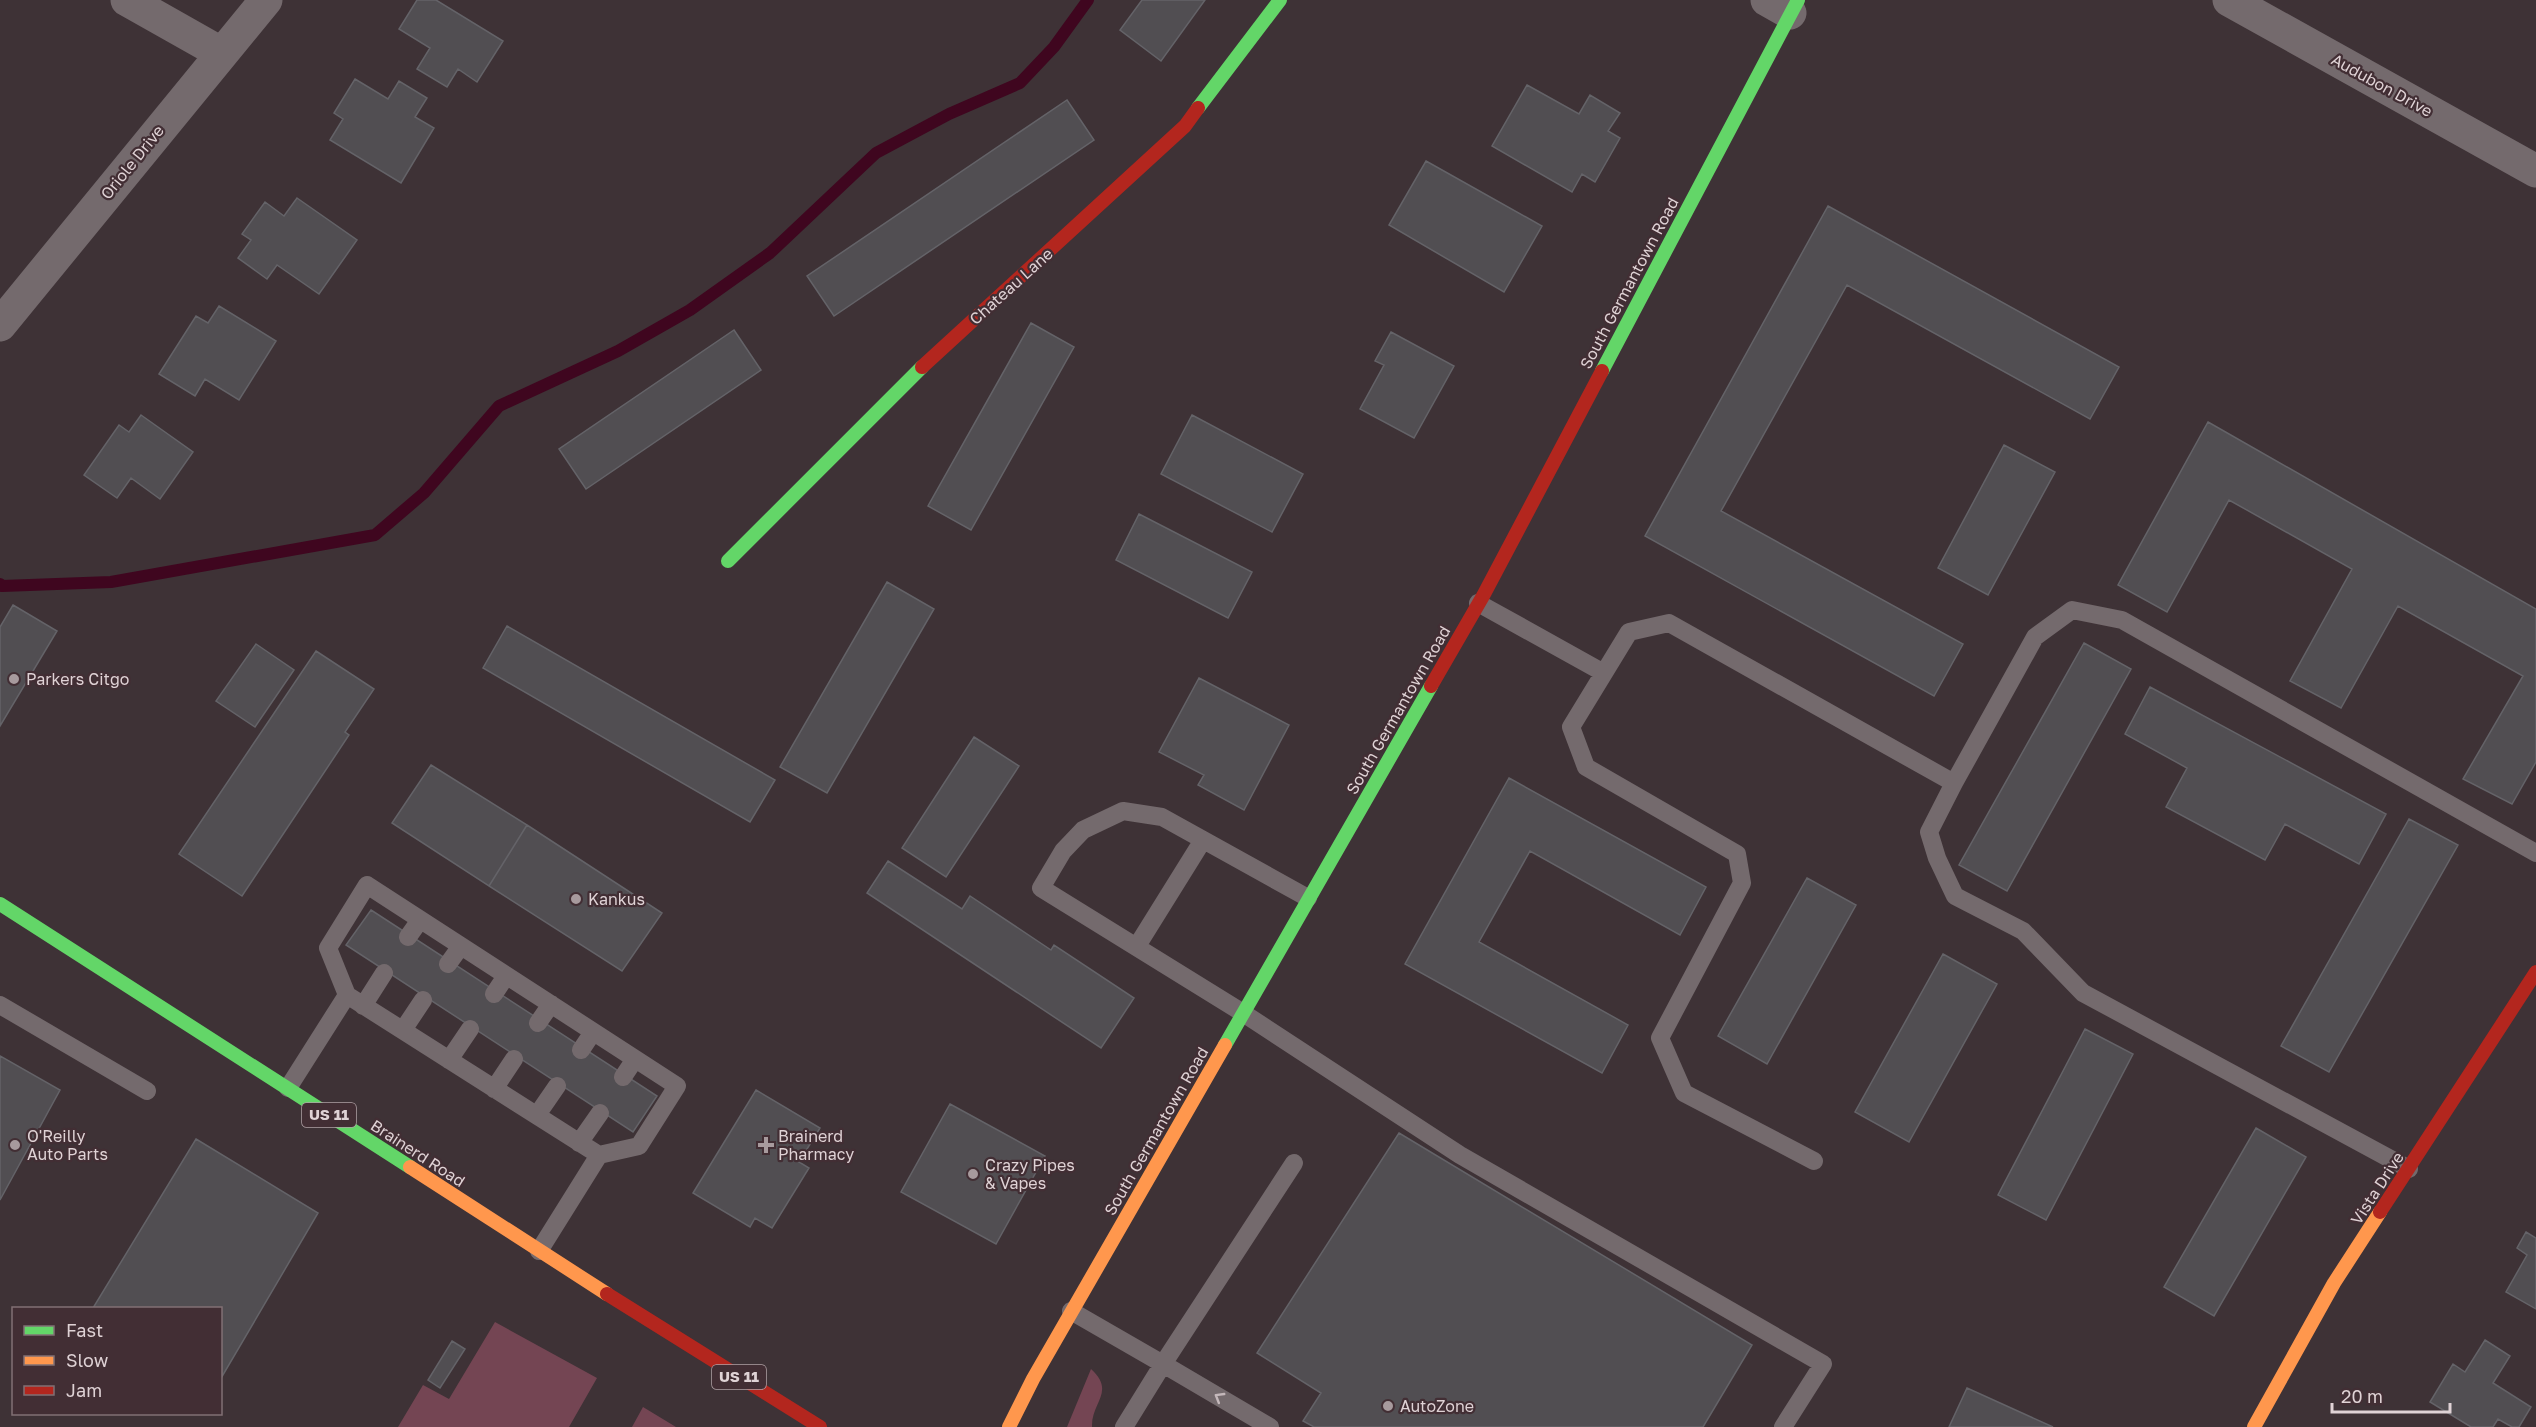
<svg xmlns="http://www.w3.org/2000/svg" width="2536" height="1427" font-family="'Golos Text',sans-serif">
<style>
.green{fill:#744553}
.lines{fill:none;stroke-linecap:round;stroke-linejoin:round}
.stream{stroke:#3f061f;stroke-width:12}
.building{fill:#514e52;stroke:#646368;stroke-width:1.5}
.lane{stroke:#746a6d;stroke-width:18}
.street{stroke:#746a6d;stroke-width:33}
.fast{stroke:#63d668;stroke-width:14}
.slow{stroke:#ff974d;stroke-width:14}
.jam{stroke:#b3261e;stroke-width:14}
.oneway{stroke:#c4b8bb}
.poi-dot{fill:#a79a9d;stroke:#422e34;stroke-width:2}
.labels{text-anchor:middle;stroke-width:4.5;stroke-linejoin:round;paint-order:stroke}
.shield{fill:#422e34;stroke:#b0a1a5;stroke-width:1.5}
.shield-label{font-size:15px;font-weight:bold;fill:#dfd2d5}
.street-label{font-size:16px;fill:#dfd2d5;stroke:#422e34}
.poi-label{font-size:16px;fill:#dfd2d5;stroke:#422e34;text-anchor:start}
</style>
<rect width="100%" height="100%" fill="#3e3236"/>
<path class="green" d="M 495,1322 L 597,1378 L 569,1427 L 398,1427 L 423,1385 L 449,1399 Z
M 1091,1369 C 1116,1392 1091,1402 1092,1427 L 1067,1427 Z
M 643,1407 L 676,1427 L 632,1427 Z"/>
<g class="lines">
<path class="stream" d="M 0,584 L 2,586 L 111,582 L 375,535 L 424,493 L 499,406 L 618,351 L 690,310 L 770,253 L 876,153 L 949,114 L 1020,83 L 1054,47 L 1088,0"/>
</g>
<path class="building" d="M 417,0 L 436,0 L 503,41 L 477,82 L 458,69 L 447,87 L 417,69 L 430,48 L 399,29 Z
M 1142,0 L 1205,0 L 1161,61 L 1120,30 Z
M 355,79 L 388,99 L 399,81 L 427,98 L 415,117 L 434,128 L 401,183 L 330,140 L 343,119 L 334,113 Z
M 1527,85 L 1579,114 L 1590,95 L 1620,113 L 1608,131 L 1620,138 L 1595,182 L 1582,174 L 1572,192 L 1492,146 Z
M 1067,100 L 1094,140 L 834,316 L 807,276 Z
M 1426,161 L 1542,226 L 1504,292 L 1389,225 Z
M 297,198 L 357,240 L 319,294 L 277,265 L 267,279 L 238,258 L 251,240 L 242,234 L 265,202 L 284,216 Z
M 1828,206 L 2119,367 L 2090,419 L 1847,285 L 1721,511 L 1963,644 L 1934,696 L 1645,536 Z
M 219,306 L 276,341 L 239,400 L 205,379 L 195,396 L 159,374 L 196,316 L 208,323 Z
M 1031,323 L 1074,347 L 971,530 L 928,506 Z
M 734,330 L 761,370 L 586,489 L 559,449 Z
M 1391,332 L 1454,366 L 1414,438 L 1360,409 L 1384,365 L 1375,361 Z
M 141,415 L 193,452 L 160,499 L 131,478 L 117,498 L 84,475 L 119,425 L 129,432 Z
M 1192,415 L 1303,474 L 1272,532 L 1161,474 Z
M 2208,422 L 2536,609 L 2536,762 L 2512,804 L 2463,779 L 2523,676 L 2398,606 L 2341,708 L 2290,681 L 2352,569 L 2229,500 L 2167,612 L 2118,585 Z
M 2004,445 L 2055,472 L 1988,595 L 1938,568 Z
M 1139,514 L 1252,572 L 1228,618 L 1116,560 Z
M 887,582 L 934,609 L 827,793 L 780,767 Z
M 13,605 L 57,631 L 0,726 L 0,627 Z
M 507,626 L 775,780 L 750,822 L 483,668 Z
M 2084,643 L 2131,669 L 2007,891 L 1959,865 Z
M 256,644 L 294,670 L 255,727 L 216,701 Z
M 316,651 L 374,689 L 345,732 L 349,735 L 242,896 L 179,854 Z
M 1199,678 L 1289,725 L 1244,810 L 1198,785 L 1204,775 L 1159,752 Z
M 2150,687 L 2386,814 L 2359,864 L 2285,824 L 2265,860 L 2166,807 L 2187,768 L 2125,734 Z
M 974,737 L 1019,766 L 946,877 L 902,848 Z
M 431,765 L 527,825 L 489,886 L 392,823 Z
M 1509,778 L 1706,887 L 1680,935 L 1530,851 L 1479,942 L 1628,1025 L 1602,1073 L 1405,964 Z
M 2409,819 L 2458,845 L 2329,1072 L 2281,1046 Z
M 527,825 L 662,913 L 622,971 L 489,886 Z
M 888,861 L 962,909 L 970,896 L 1051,950 L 1054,945 L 1134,998 L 1101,1048 L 867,893 Z
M 1807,878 L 1856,905 L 1767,1064 L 1718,1036 Z
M 371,910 L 657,1096 L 633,1132 L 346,945 Z
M 1943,954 L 1997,984 L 1909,1142 L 1855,1112 Z
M 2085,1029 L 2133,1054 L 2046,1220 L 1998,1195 Z
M 0,1056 L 60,1090 L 0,1200 Z
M 756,1090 L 820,1128 L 799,1162 L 809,1168 L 772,1228 L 755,1218 L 750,1227 L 693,1193 Z
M 950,1104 L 1045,1156 L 996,1244 L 901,1192 Z
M 2256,1128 L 2306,1157 L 2214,1316 L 2164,1287 Z
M 1399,1133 L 1752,1345 L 1703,1427 L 1314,1427 L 1303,1421 L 1321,1393 L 1257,1353 Z
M 196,1139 L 318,1213 L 220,1380 L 220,1308 L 93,1308 Z
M 2526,1232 L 2536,1238 L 2536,1309 L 2506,1292 L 2527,1255 L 2517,1248 Z
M 2485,1340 L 2510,1356 L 2493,1383 L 2531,1407 L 2519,1427 L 2512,1427 L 2498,1419 L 2493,1427 L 2471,1427 L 2430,1402 L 2453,1364 L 2465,1372 Z
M 452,1341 L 465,1349 L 440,1388 L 428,1380 Z
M 1967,1388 L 2053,1427 L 1949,1427 Z"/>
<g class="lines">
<path class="lane" d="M 1478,603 L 1604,673
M 1954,783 L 1929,832 L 1937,858 L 1955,896 L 2023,931 L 2083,993 L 2409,1169
M 1308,898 L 1162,817 L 1123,811 L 1083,830 L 1063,851 L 1041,888 L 1243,1013 L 1460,1155 L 1823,1364 L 1783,1427
M 408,937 L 420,920
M 1137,946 L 1203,840
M 448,964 L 461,946
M 494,994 L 506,976
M 347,995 L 599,1155
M 0,1005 L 147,1091
M 363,1006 L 384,973
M 538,1023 L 551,1004
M 403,1030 L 423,1000
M 581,1050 L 593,1032
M 449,1060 L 470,1029
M 623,1077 L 635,1059
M 288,1088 L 347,995 L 328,948 L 367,885 L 677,1086 L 639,1146 L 599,1155 L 539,1251
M 494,1089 L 514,1059
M 537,1115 L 557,1086
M 579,1143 L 600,1113
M 1814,1161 L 1684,1093 L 1660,1038 L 1742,883 L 1737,854 L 1586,767 L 1571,727 L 1629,632 L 1669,623 L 1954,783 L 2035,637 L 2072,610 L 2122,620 L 2536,853
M 1071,1311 L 1163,1364 L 1124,1427
M 1270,1427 L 1163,1364 L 1294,1163"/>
<path class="street" d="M 127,0 L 221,53
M 1767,0 L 1790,13
M 2229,0 L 2536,171
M 0,325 L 266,0"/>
<path class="fast" d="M 1198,108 L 1280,0
M 1602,371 L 1798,0
M 728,561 L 922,367
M 0,904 L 410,1167
M 1225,1045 L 1431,686"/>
<path class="slow" d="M 410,1167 L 607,1294
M 1009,1427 L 1033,1379 L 1225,1045
M 2254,1427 L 2334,1283 L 2380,1212"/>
<path class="jam" d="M 922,367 L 1185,126 L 1198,108
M 1431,686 L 1483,596 L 1602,371
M 2380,1212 L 2536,972
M 607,1294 L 820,1427"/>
</g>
<defs><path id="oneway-chevron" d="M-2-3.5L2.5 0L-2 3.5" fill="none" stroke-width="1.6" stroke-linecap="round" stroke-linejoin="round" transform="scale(1.5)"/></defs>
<use class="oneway" href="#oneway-chevron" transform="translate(1219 1397) rotate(-149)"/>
<g class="poi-dot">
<circle cx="14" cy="679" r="6"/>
<circle cx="576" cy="899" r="6"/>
<circle cx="15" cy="1145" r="6"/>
<path d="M763 1136h6v6h6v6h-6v6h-6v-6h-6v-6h6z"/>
<circle cx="973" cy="1174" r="6"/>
<circle cx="1388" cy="1406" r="6"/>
</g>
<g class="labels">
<g class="shield">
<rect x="302" y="1103" width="54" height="24" rx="4.5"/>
<rect x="712" y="1365" width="54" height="24" rx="4.5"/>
</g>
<g class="shield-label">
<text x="329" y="1120">US 11</text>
<text x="739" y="1382">US 11</text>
</g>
<g class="street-label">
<text transform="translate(2382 85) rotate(29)" y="6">Audubon Drive</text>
<text transform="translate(132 162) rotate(-51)" y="6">Oriole Drive</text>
<text transform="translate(1629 283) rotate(-62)" y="6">South Germantown Road</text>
<text transform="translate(1011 286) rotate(-42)" y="6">Chateau Lane</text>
<text transform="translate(1398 710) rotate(-60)" y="6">South Germantown Road</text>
<text transform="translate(1156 1131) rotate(-60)" y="6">South Germantown Road</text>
<text transform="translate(418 1153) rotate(33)" y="6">Brainerd Road</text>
<text transform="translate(2377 1188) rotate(-57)" y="6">Vista Drive</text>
</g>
<g class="poi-label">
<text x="26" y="685">Parkers Citgo</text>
<text x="588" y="905">Kankus</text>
<text x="27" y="1142">O'Reilly<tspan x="27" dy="18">Auto Parts</tspan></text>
<text x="778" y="1142">Brainerd<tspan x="778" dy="18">Pharmacy</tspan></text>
<text x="985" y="1171">Crazy Pipes<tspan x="985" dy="18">&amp; Vapes</tspan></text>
<text x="1400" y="1412">AutoZone</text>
</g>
</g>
<rect x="12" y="1307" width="210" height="108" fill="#422e34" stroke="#817074" stroke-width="1.5"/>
<rect x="24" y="1326" width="30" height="9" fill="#63d668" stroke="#817074" stroke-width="1.5"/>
<text x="66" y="1337" font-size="18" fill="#dfd2d5">Fast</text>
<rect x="24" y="1356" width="30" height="9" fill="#ff974d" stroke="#817074" stroke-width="1.5"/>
<text x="66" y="1367" font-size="18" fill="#dfd2d5">Slow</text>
<rect x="24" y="1386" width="30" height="9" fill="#b3261e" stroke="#817074" stroke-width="1.5"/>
<text x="66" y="1397" font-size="18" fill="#dfd2d5">Jam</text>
<path d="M2332 1403v9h118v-9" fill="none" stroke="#dfd2d5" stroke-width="3"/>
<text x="2341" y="1403" font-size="18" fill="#dfd2d5" stroke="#422e34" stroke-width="4.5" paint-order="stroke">20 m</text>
</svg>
